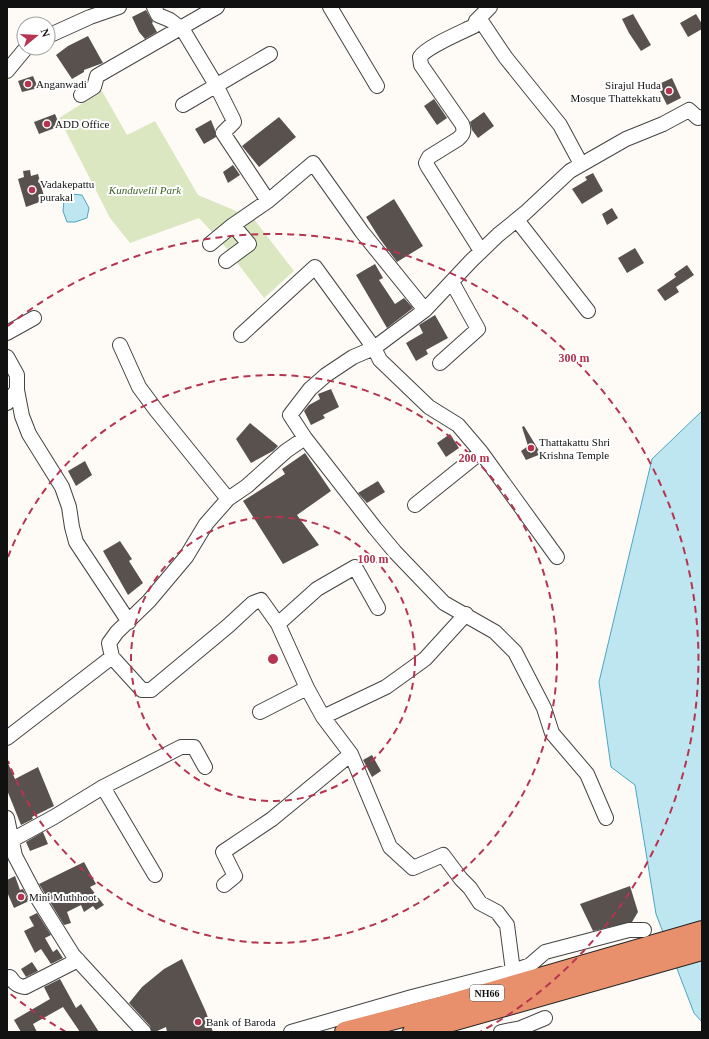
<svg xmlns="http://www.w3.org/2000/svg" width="709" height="1039" font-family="'Times New Roman',serif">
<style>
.green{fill:#dbe7c1}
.water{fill:#bee6f1;stroke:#4ca5c2}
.building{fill:#59514e}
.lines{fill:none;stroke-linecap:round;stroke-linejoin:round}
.minor-casing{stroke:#444;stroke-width:16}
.highway-casing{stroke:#222;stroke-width:22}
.minor{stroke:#fff;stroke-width:14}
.highway{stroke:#e7906b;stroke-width:20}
.ring{fill:none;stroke:#b6344f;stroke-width:2;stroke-dasharray:7 5}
.poi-dot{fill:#b6344f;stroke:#fff;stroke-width:1.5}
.labels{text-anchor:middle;stroke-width:4;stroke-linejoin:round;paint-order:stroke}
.shield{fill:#fff;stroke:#585858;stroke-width:1}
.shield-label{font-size:10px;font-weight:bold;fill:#111}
.poi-label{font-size:11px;fill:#111;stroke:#fff;text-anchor:start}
.park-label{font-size:11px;font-style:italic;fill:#3c6426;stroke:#fff}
.centre{fill:#b6344f;stroke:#fff;stroke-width:2}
.ring-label{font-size:12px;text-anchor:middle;font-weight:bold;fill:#b6344f;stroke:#fff;stroke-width:4;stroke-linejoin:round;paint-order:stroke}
</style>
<rect width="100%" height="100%" fill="#fefbf6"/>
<path class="green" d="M 102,91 L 127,135 L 155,121 L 198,195 L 253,218 L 294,271 L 264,298 L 223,244 L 199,218 L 130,243 L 110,218 L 59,118 Z"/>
<path class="water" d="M 71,194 L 82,195 L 89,208 L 87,218 L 75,222 L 67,222 L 63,211 L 64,200 Z
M 702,411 L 702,1022 L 694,1013 L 656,914 L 635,785 L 611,767 L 599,682 L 652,459 Z"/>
<path class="building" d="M 146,10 L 153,22 L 152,23 L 157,32 L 145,39 L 139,32 L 132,17 Z
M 633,14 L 651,45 L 641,51 L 629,33 L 622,19 Z
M 696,14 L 702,24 L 702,29 L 688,37 L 680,23 Z
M 88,36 L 103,63 L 84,70 L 84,72 L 72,79 L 56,55 L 68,46 Z
M 33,76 L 38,88 L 22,92 L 18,81 Z
M 672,78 L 681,98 L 667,105 L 657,85 Z
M 434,99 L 447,118 L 437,125 L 424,106 Z
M 484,112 L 494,126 L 478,138 L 472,130 L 470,122 Z
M 55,114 L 60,126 L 39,134 L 34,122 Z
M 279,117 L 296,137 L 259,167 L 242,146 Z
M 211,120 L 215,130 L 216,137 L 204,144 L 195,129 Z
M 233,165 L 240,175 L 228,183 L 223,172 Z
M 30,170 L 31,176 L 38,174 L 45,200 L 26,207 L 18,179 L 24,177 L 23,171 Z
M 593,173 L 603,191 L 582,204 L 572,189 L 587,180 L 585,177 Z
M 394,199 L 423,246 L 397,262 L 380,239 L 366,217 Z
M 612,208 L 618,218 L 607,225 L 602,214 Z
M 635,248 L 644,263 L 627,273 L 618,258 Z
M 375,264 L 383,278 L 379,280 L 395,304 L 404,298 L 413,308 L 387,328 L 356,275 Z
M 687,265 L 694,275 L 676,287 L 679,292 L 665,301 L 657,290 L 676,277 L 674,274 Z
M 435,315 L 448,338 L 426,350 L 428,354 L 416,361 L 406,343 L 423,333 L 419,325 Z
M 331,389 L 339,407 L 323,415 L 325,418 L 311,425 L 304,411 L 309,405 L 320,399 L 318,394 Z
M 250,423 L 278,446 L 273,451 L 251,463 L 236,439 Z
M 524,426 L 541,454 L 526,460 L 521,451 L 528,446 L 522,427 Z
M 450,434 L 459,448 L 446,457 L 437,443 Z
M 305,453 L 331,491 L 297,515 L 319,545 L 283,564 L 243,501 L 285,474 L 282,469 Z
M 85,461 L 92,475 L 76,486 L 68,471 Z
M 378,481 L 385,492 L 367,503 L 358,493 Z
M 120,541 L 132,559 L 129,561 L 143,583 L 128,595 L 103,551 Z
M 372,755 L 381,771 L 372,777 L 363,760 Z
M 7,761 L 15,779 L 38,767 L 54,806 L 32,817 L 33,819 L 21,825 L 7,790 Z
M 43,832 L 48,844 L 30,851 L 26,842 Z
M 84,862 L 96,884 L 90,887 L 104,905 L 96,910 L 93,906 L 84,912 L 81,905 L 67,912 L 71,923 L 64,925 L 39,884 Z
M 15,876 L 20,890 L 23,889 L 29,901 L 14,908 L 7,892 L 7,880 Z
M 630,886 L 638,912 L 632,922 L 593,931 L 580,904 Z
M 37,913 L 51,935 L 45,938 L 53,952 L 57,949 L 63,958 L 51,964 L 41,949 L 35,953 L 24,931 L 34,926 L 29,917 Z
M 182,959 L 206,1012 L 213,1032 L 167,1032 L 166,1027 L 155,1032 L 152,1032 L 150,1026 L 129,1003 L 142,987 L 164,969 Z
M 32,962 L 38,971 L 26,977 L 21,969 Z
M 60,979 L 76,1008 L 81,1004 L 99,1032 L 80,1032 L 63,1007 L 33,1024 L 37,1032 L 21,1032 L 14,1020 L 50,999 L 44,987 Z"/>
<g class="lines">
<defs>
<path id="minor" d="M 154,7 L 158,15 L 170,20 L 183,30 L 216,85 L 233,119 L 234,122 L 223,133 L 268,201 L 313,163 L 362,232 L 425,310
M 330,7 L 377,86
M 479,18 L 506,58 L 560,125 L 581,164
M 48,36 L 90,17 L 119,7
M 7,71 L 26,48
M 81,95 L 94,87 L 97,76 L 217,7
M 183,105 L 270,54
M 517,220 L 588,311
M 210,244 L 233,225 L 268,201
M 481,251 L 428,167 L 426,163 L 429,157 L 458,139 C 463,135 465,131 462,124 L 421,65 L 420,57 C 426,47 462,32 474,26 L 476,21 L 490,7
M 226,261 L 249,244 L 233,225
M 7,333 L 34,318
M 241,335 L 315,267 L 374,348 L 380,360 L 429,407 L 458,425 L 481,452 L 557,557
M 120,345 L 139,387 L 156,410 L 228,499
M 7,357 L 17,375 L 17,390 L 22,416 L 29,434 L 62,487 L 69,507 L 72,527 L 76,542 L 129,622
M 440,363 L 478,329 L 452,282
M 7,403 L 17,390
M 305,438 L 375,528 L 395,552 L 444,603 L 495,632 L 515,652 L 544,708 L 552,733 L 587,774 L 606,818
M 415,505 L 481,452
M 278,624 L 317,589 L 355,567 L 378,608
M 112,657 L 109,643 L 117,632 L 149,601 L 186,557 L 206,524 L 228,499 L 247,486 L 286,451 L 305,438 L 290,415 L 310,389 L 326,375 L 353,357 L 374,348 L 425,310 L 471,261 L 498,235 L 525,213 L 570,171 L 626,139 L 663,124 L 689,110 L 698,118 L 702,117
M 260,712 L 307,688
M 323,717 L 386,687 L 425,659 L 466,614
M 7,738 L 112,657 L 142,690 L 151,690 L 228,626 L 253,603 L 261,600 L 278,624 L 307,688 L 323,717 L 351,754 L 390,847 L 413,868 L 443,855 L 461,879 L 470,888 L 480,903 L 497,912 L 507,925 L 513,971
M 103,787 L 155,875
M 7,818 L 15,856 L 35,894 L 73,955 L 144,1032
M 12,840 L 54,817 L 103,787 L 181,747 L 194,747 L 205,767
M 224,885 L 235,876 L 223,852 L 272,819 L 351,754
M 10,977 C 14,983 17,986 25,987 L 78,960
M 291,1032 L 412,997 L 513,971 L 530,965 L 545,952 L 629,930 L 644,930
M 501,1032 L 521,1028 L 545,1018"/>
<path id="highway" d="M 345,1032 L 440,1007 L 702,931
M 413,1032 L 702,950"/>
</defs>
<use href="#minor" class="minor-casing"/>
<use href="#highway" class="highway-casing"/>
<use href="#minor" class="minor"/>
<use href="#highway" class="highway"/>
</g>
<g class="ring">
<circle cx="273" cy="659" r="142"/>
<path d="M8 557A284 284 0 1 1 8 761"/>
<path d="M66 1032A426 426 0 0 1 8 992M8 326A426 426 0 1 1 480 1032"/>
</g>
<g class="poi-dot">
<circle cx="28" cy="84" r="4"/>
<circle cx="669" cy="91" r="4"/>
<circle cx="47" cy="124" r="4"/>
<circle cx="32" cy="190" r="4"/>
<circle cx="531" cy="448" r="4"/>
<circle cx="21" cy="897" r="4"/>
<circle cx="198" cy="1022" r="4"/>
</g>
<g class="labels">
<rect class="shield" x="470" y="985" width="34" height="16" rx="3"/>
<g class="shield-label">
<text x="487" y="997">NH66</text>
</g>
<g class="poi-label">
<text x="36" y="88">Anganwadi</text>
<text x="661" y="89" text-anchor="end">Sirajul Huda<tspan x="661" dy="13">Mosque Thattekkatu</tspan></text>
<text x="55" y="128">ADD Office</text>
<text x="40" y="188">Vadakepattu<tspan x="40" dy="13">purakal</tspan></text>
<text x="539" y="446">Thattakattu Shri<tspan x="539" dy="13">Krishna Temple</tspan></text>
<text x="29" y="901">Mini Muthhoot</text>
<text x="206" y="1026">Bank of Baroda</text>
</g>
<g class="park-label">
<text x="145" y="194">Kunduvelil Park</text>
</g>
</g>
<circle cx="273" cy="659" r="6" class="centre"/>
<g class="ring-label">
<text x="574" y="362">300 m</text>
<text x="474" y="462">200 m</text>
<text x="373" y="563">100 m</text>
</g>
<rect width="709" height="1039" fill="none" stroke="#111111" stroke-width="16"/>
<g transform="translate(36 36) rotate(72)"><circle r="19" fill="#ffffff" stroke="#a0a0a0"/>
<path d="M0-3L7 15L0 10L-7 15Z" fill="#b6344f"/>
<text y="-6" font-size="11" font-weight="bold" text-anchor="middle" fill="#111111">N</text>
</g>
</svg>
